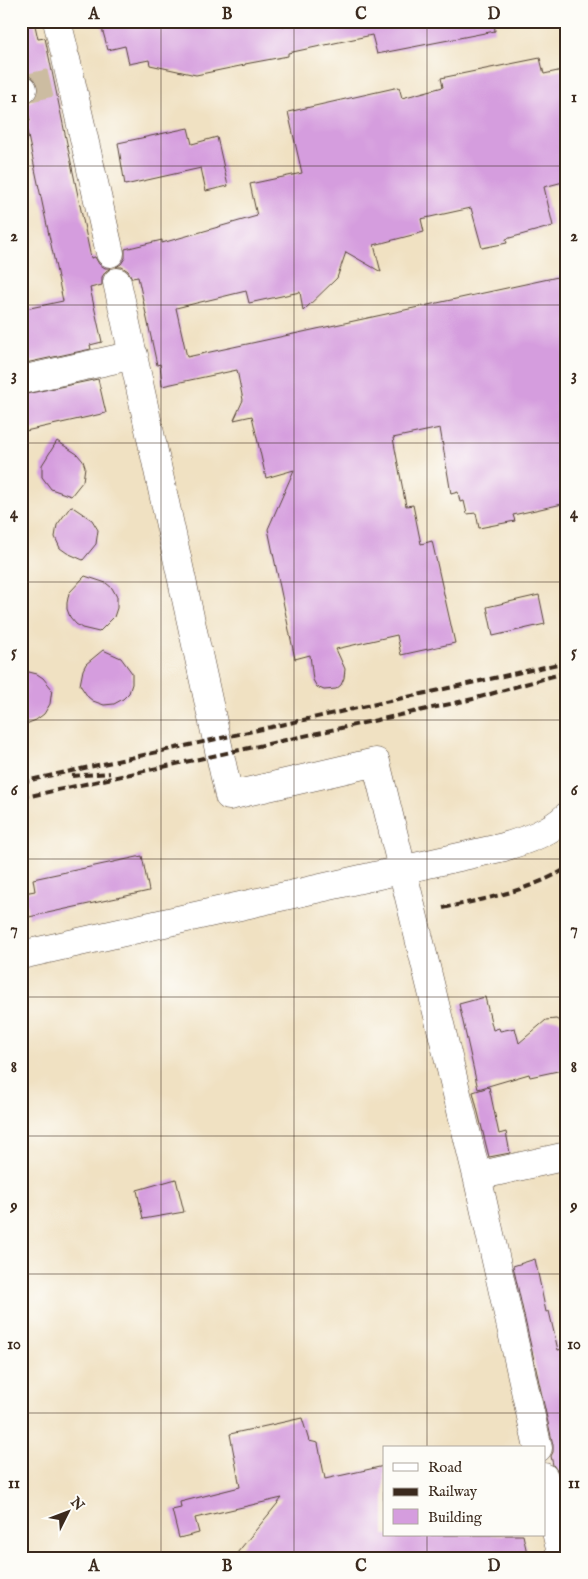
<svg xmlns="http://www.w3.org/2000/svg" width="588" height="1579" font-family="'IM FELL English',serif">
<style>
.building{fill:#d59dde}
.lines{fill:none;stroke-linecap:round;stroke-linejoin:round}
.minor-tunnel{stroke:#ccbca1;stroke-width:28;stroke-dasharray:28 14;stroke-linecap:butt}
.minor-casing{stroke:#564537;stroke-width:29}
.minor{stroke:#fff;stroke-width:28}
.rail{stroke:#3b2a1e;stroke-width:4;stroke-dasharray:8 4;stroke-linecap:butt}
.grid{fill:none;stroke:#3b2a1e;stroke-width:1;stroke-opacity:0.55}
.neatline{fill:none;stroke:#3b2a1e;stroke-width:2}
.grid-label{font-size:16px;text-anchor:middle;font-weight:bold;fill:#3b2a1e}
</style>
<rect width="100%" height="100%" fill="#fdfcf7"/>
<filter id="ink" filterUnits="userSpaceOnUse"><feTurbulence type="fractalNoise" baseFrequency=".02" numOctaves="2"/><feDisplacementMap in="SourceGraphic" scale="10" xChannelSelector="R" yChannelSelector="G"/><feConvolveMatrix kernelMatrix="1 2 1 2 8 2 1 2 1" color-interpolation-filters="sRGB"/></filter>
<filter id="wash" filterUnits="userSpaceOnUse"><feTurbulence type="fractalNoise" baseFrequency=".0096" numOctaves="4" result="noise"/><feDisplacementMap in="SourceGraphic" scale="20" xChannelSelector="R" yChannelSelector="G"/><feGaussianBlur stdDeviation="1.12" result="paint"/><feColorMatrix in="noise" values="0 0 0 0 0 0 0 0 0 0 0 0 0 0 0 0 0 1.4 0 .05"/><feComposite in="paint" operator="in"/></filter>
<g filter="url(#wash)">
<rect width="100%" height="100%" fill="#f0e1c2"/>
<g id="blocks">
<path class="building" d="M 21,21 L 34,21 L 38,39 L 45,38 L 91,258 L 95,257 L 99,264 L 105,268 L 111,268 L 106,271 L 102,277 L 102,285 L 90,288 L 102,342 L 90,345 L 91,349 L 21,364 L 21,310 L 63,301 L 25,122 L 30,121 L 26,104 L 36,98 L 39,89 L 37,82 L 32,76 L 21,74 Z
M 100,21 L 282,21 L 283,26 L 304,21 L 494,21 L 495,31 L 377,54 L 372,35 L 288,53 L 288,56 L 245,64 L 245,65 L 196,75 L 150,65 L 149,60 L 129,64 L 125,46 L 108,50 Z
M 540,58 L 544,74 L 567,69 L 567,181 L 544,187 L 553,226 L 506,239 L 507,243 L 482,248 L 471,208 L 421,219 L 424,232 L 374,245 L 381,272 L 346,252 L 337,278 L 303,311 L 300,292 L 249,303 L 246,291 L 176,308 L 187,357 L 567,275 L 567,503 L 513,515 L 515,521 L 479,528 L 476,513 L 467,514 L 464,501 L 460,502 L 458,492 L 451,494 L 440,428 L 393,438 L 406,506 L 413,505 L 421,544 L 432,541 L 455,643 L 401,655 L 397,635 L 336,649 L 345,669 L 344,678 L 341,685 L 336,689 L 324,690 L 317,687 L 313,680 L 310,655 L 295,659 L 268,529 L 294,470 L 266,478 L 252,416 L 234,420 L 243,400 L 237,370 L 162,386 L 160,364 L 157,365 L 138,277 L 132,278 L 128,271 L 122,267 L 116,267 L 121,264 L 125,258 L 125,249 L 162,240 L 162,243 L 257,216 L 250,184 L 302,173 L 288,112 L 399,87 L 402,98 L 443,87 L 441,78 Z
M 188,128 L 192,144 L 217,137 L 228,186 L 206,191 L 201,168 L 125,185 L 118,143 Z
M 98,379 L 106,413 L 21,432 L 21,395 Z
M 57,441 L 77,454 L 83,461 L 85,467 L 83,481 L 71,496 L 51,489 L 42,477 L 42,465 Z
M 71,506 L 92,520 L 98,530 L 96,544 L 83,560 L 67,553 L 60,548 L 55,537 L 57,525 Z
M 85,576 L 106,583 L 112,588 L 117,597 L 117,608 L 114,617 L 99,632 L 82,628 L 76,624 L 70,617 L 67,609 L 67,603 L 69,593 Z
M 539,595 L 545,624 L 493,636 L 487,607 Z
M 103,650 L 121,658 L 132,673 L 132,684 L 129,693 L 123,699 L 114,704 L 104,705 L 93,701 L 88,697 L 80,685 L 83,670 L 86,664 Z
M 21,670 L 37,674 L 43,678 L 52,689 L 50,704 L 44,714 L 36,720 L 21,726 Z
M 142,856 L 149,891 L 29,917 L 24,893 L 35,891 L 33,879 Z
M 485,997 L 493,1030 L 499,1028 L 500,1031 L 515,1028 L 519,1043 L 546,1020 L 556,1019 L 567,1025 L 567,1069 L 530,1077 L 529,1074 L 478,1089 L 459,1004 Z
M 489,1087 L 499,1134 L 506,1132 L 510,1153 L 489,1157 L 473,1092 Z
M 176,1179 L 184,1212 L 143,1219 L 137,1190 Z
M 535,1259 L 546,1312 L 549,1311 L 558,1350 L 567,1348 L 567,1487 L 562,1487 L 559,1473 L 553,1465 L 551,1456 L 553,1452 L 553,1445 L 513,1266 Z
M 302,1418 L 309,1441 L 318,1443 L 325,1479 L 384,1466 L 384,1535 L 523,1535 L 528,1558 L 233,1558 L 282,1498 L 195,1518 L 199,1533 L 179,1538 L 172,1510 L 181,1508 L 180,1502 L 240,1487 L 230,1434 Z"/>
</g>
</g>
<g filter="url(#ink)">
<use href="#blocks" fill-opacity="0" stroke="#564537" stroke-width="1"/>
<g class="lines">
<path class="minor-tunnel" d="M 23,89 L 54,82"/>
<defs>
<path id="minor" d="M 57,21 L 64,49
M 66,59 L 110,253
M 21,90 L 23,89
M 117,282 L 229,796 L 376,762 L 477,1176 L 538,1448
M 21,380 L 134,355
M 21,955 L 504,847 C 526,840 549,833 567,816
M 477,1176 L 567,1156
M 544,1477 L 562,1558"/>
</defs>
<use href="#minor" class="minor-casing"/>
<use href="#minor" class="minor"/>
<path class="rail" d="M 72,776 L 110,773
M 21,782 L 567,662
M 21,798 L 473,699 L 567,672
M 443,908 C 485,899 529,891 567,868"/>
</g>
</g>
<path class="grid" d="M 161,21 L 161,1558M 294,21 L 294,1558M 427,21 L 427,1448M 21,166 L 567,166M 21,305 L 567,305M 21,443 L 567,443M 21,582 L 567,582M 21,720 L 567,720M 21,859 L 567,859M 21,997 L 567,997M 21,1136 L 567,1136M 21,1274 L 567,1274M 21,1413 L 567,1413M 427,1535 L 427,1558"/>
<rect width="588" height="1579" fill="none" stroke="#fdfcf7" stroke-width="55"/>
<rect x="383" y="1446" width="162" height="90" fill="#fdfcf7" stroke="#afa8a0"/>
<rect x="393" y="1463" width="25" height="8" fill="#ffffff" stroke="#afa8a0"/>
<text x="428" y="1472" font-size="15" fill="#3b2a1e">Road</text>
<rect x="393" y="1488" width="25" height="8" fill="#3b2a1e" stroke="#afa8a0"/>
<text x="428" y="1496" font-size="15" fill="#3b2a1e">Railway</text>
<rect x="393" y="1509" width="25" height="15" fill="#d59dde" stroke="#afa8a0"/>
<text x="428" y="1522" font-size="15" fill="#3b2a1e">Building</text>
<g transform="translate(68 1512) rotate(48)" stroke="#fdfcf7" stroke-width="4" paint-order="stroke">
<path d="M0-4L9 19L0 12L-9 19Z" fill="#3b2a1e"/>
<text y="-8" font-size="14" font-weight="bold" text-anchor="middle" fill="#3b2a1e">N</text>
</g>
<rect x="28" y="28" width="532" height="1524" class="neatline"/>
<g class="grid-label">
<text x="94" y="19">A</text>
<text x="227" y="19">B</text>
<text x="361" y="19">C</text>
<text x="494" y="19">D</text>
<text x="14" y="102">1</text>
<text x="574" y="102">1</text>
<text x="14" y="241">2</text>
<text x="574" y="241">2</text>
<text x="14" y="380">3</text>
<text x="574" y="380">3</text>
<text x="14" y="518">4</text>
<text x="574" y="518">4</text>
<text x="14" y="657">5</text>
<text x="574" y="657">5</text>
<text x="14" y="795">6</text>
<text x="574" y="795">6</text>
<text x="14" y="934">7</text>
<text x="574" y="934">7</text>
<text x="14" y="1072">8</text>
<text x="574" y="1072">8</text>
<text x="14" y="1211">9</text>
<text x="574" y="1211">9</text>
<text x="14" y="1349">10</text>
<text x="574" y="1349">10</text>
<text x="14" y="1488">11</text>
<text x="574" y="1488">11</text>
<text x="94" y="1571">A</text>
<text x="227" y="1571">B</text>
<text x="361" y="1571">C</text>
<text x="494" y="1571">D</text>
</g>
</svg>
